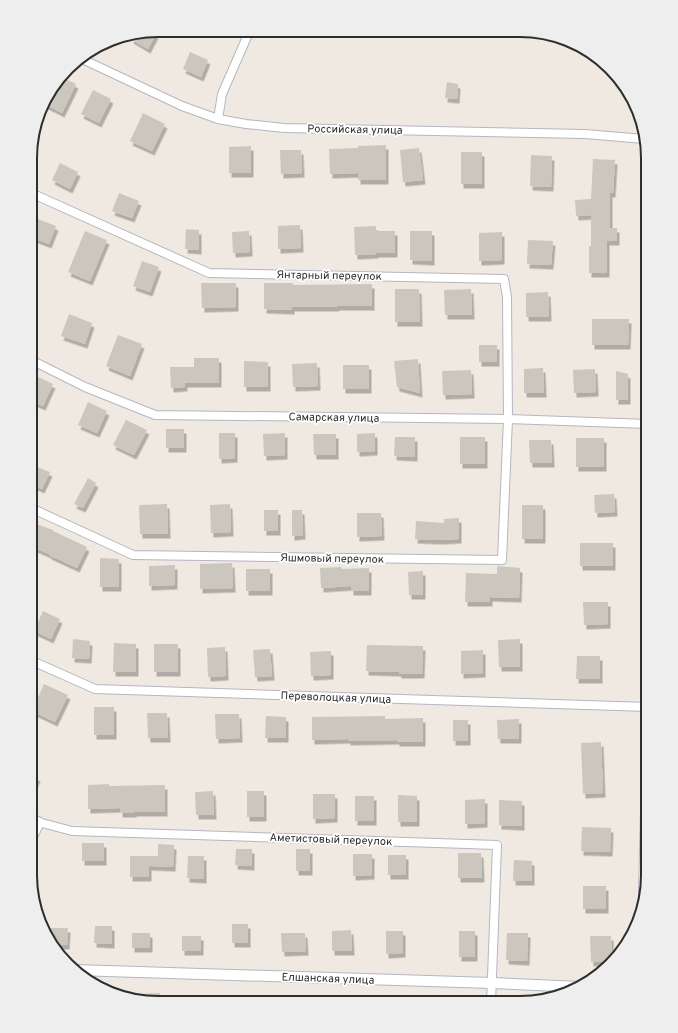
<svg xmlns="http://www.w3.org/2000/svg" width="678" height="1033" font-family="Overpass,sans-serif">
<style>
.building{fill:#cbc7bf;filter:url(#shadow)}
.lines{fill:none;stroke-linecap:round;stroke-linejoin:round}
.service-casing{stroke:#b4b7c1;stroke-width:6}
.minor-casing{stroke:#b4b7c1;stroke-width:10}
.tertiary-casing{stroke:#b4b7c1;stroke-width:12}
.service{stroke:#fff;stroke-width:4}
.minor{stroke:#fff;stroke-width:8}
.tertiary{stroke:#fff;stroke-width:10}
.labels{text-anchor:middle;stroke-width:3.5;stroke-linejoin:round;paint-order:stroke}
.street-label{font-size:11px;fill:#2e2e2e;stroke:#fff}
.rim{fill:none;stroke:#2e2e2e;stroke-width:2}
</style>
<defs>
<filter id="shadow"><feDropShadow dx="2.5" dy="4.5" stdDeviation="0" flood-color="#0004"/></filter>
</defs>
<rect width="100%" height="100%" fill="#efe9e1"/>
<path class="building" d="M 151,31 L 156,34 L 148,49 L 131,39 L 134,34 Z
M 190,52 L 208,60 L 201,77 L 183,69 Z
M 61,77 L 76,84 L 62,113 L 44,104 L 49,92 Z
M 447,82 L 458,84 L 457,99 L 445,98 Z
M 93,90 L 111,99 L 99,123 L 81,114 Z
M 143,113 L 165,124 L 152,151 L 130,141 Z
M 386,145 L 386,180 L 358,180 L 358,173 L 330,174 L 329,149 L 358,148 L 358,146 Z
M 251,146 L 251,173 L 229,173 L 229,147 Z
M 419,148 L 423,180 L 403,182 L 400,150 Z
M 280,150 L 301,150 L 302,173 L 281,174 Z
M 461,152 L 482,152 L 482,184 L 461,184 Z
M 531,155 L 552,156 L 551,187 L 530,186 Z
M 593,159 L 615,160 L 613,193 L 610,193 L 610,228 L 617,228 L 617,241 L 607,241 L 607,273 L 589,273 L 589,246 L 591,246 L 591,215 L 576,216 L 575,200 L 591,199 Z
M 60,163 L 78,172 L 70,189 L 52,180 Z
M 119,193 L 139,201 L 132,218 L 112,211 Z
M 38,219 L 56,226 L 49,244 L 31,237 Z
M 300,225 L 301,248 L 278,249 L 278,226 Z
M 376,226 L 376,231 L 395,231 L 395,253 L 376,253 L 376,254 L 355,255 L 354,227 Z
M 186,229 L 199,230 L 199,250 L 185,249 Z
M 85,231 L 107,240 L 90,281 L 68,272 Z
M 249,231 L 250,252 L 233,253 L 232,232 Z
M 410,231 L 432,231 L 432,261 L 410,260 Z
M 502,232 L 502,260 L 479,261 L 479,233 Z
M 528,240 L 553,241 L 551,265 L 527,264 Z
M 142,261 L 159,267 L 150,292 L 133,286 Z
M 201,283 L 236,283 L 236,307 L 202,308 Z
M 264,283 L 293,283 L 293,285 L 372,284 L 372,306 L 337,306 L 337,307 L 292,307 L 292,310 L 264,309 Z
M 395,289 L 419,289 L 420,322 L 395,322 Z
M 471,289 L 472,315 L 445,315 L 444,290 Z
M 548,292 L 549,317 L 526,317 L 526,293 Z
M 69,314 L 92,323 L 85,344 L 61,336 Z
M 592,319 L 629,319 L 628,345 L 592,345 Z
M 118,335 L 142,344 L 130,376 L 106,366 Z
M 479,345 L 497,345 L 497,362 L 479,362 Z
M 194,358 L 219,358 L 219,383 L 185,383 L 185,387 L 171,388 L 170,367 L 194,367 Z
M 418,359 L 420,393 L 397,387 L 394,361 Z
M 244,361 L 268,362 L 268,387 L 244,387 Z
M 317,363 L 318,386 L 293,387 L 292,364 Z
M 343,365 L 369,365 L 369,389 L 343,389 Z
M 543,368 L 544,393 L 524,393 L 524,369 Z
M 595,369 L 596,392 L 574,393 L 573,370 Z
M 471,370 L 472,394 L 443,395 L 442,371 Z
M 616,371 L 628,374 L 628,400 L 616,400 Z
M 34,375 L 53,384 L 43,406 L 31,401 L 31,382 Z
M 88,402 L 107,411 L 97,433 L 78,425 Z
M 126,420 L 147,430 L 134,455 L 113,445 Z
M 166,429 L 184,429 L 184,448 L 166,448 Z
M 219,433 L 235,433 L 235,458 L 219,459 Z
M 285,433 L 285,455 L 264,456 L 263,434 Z
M 375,433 L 375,451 L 357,452 L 357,434 Z
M 313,434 L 336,434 L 336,455 L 314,455 Z
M 395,437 L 415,437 L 415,457 L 394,456 Z
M 460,437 L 485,437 L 485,464 L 460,464 Z
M 576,438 L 604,438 L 604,467 L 576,467 Z
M 529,440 L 551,440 L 552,463 L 530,463 Z
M 35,466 L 50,472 L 42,489 L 31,484 L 31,475 Z
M 88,478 L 96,483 L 83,508 L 74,504 Z
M 614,494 L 615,512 L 595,513 L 594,495 Z
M 167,504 L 168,534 L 140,534 L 139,505 Z
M 230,504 L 231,532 L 211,533 L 210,505 Z
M 522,505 L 543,505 L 543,539 L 522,539 Z
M 264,510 L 278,510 L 278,531 L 264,531 Z
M 292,510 L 302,510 L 303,535 L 292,536 Z
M 357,513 L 381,513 L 382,536 L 357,537 Z
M 459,518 L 459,539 L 439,540 L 415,539 L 416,521 L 444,523 L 444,519 Z
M 31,522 L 53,530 L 53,531 L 87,547 L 77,568 L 49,555 L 49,554 L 30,546 Z
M 580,543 L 613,543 L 613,566 L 580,566 Z
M 100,558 L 119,559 L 119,587 L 100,587 Z
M 232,563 L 233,588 L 200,589 L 200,564 Z
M 175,565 L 175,585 L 149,586 L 149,566 Z
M 497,566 L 520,568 L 519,598 L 490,597 L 490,602 L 465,602 L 466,573 L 497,574 Z
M 341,567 L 342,569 L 369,568 L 369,591 L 351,591 L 351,586 L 321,588 L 320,568 Z
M 246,569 L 270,569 L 270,591 L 246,591 Z
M 423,571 L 423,595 L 409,595 L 408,572 Z
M 583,602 L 608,602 L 608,624 L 584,625 Z
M 43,611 L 60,619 L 51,639 L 34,631 Z
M 73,639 L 90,641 L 89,659 L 72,658 Z
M 520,639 L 520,667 L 499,667 L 498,640 Z
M 114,643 L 136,644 L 136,672 L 113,672 Z
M 154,644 L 178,644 L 178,672 L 154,672 Z
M 367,645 L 423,646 L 422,674 L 399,674 L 399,672 L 366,671 Z
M 225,647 L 226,676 L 208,677 L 207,648 Z
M 270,649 L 272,676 L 255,677 L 253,650 Z
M 483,650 L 483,673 L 461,674 L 461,651 Z
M 331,651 L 331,675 L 311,676 L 310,652 Z
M 577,656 L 600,656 L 600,679 L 576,679 Z
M 44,684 L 68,695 L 55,722 L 32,711 Z
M 94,707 L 114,707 L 114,735 L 94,735 Z
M 147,713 L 167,713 L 168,738 L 148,738 Z
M 215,714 L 239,714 L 240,738 L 216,739 Z
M 266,716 L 286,717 L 286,738 L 265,738 Z
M 385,716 L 385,719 L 423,718 L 423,742 L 397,742 L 397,740 L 348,741 L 348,739 L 312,740 L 312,717 Z
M 519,719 L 519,739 L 498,739 L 497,720 Z
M 453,720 L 468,720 L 468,741 L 453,741 Z
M 601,742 L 603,793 L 583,794 L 581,743 Z
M 30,773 L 38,777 L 30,795 Z
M 109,784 L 109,786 L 165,785 L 165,812 L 134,812 L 134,813 L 120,813 L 120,808 L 88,809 L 88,785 Z
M 213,791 L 214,815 L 196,815 L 195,792 Z
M 247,791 L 264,791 L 264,817 L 247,817 Z
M 313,794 L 335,794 L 335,818 L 313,819 Z
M 398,795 L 417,796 L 417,822 L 398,822 Z
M 355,796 L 374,796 L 374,821 L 355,821 Z
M 485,799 L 485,823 L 465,824 L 465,800 Z
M 499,800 L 522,801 L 522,826 L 499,825 Z
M 582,827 L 611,828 L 610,852 L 581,851 Z
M 82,843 L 104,843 L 104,861 L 82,861 Z
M 158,844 L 174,845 L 173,867 L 149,866 L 149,877 L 130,877 L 130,856 L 158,856 Z
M 236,849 L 252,849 L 252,866 L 235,865 Z
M 296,849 L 310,849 L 310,871 L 296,871 Z
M 458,853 L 481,853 L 482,878 L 458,878 Z
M 353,854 L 372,854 L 372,875 L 353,876 Z
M 388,855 L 406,855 L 406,875 L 388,875 Z
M 188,856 L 204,856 L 204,879 L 187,878 Z
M 514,860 L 532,861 L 532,881 L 513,881 Z
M 583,886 L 606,886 L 606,909 L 583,909 Z
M 232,924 L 248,924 L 248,943 L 232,943 Z
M 95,926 L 112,926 L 112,944 L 94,943 Z
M 48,928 L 68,928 L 67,945 L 56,945 L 48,934 Z
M 351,930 L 352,951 L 332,951 L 332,931 Z
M 386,931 L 403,931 L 403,953 L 386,954 Z
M 459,931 L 475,931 L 475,957 L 459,957 Z
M 132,933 L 150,933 L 150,948 L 132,948 Z
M 281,933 L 305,933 L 306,951 L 282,952 Z
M 507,933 L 528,933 L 527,961 L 506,960 Z
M 182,936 L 201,936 L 201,951 L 182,951 Z
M 590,936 L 611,936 L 612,961 L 591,962 Z
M 160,993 L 161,1002 L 141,1002 L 137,1000 L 136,994 Z
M 199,995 L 222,995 L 222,1002 L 199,1002 Z
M 304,995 L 324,995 L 324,1002 L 304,1002 Z"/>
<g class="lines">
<defs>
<path id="service" d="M 30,848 L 42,823"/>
<path id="minor" d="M 80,58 L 182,106 L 218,119 L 246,124 L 284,128 L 585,134 L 644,139
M 218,119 L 222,94 L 250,30
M 31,360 L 85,387 L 155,415 L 508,419 L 648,424
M 31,508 L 133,555 L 502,560 L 508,419 L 507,297 L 504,279 L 209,273 L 31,193
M 30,660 L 95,689 L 648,707
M 30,817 L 42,823 L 72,831 L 497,845 L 491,1003"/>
<path id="tertiary" d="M 644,894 L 648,728
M 75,970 L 492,983 L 581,987"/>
</defs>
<use href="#service" class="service-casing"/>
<use href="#minor" class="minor-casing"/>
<use href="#tertiary" class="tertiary-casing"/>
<use href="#service" class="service"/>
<use href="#minor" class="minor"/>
<use href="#tertiary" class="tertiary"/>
</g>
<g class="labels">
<g class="street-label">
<text transform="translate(355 129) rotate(1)" y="4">Российская улица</text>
<text transform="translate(329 275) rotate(1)" y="4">Янтарный переулок</text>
<text transform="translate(334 417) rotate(1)" y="4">Самарская улица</text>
<text transform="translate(332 558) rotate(1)" y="4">Яшмовый переулок</text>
<text transform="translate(336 697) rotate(2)" y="4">Переволоцкая улица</text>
<text transform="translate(331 839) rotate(2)" y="4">Аметистовый переулок</text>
<text transform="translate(328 978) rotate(2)" y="4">Елшанская улица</text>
</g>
</g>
<path d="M0 0H678V1033H0ZM158 37H520A121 121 0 0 1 641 158V875A121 121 0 0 1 520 996H158A121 121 0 0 1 37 875V158A121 121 0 0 1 158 37Z" fill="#eee" fill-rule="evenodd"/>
<path class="rim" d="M158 37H520A121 121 0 0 1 641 158V875A121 121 0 0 1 520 996H158A121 121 0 0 1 37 875V158A121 121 0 0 1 158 37Z"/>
</svg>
